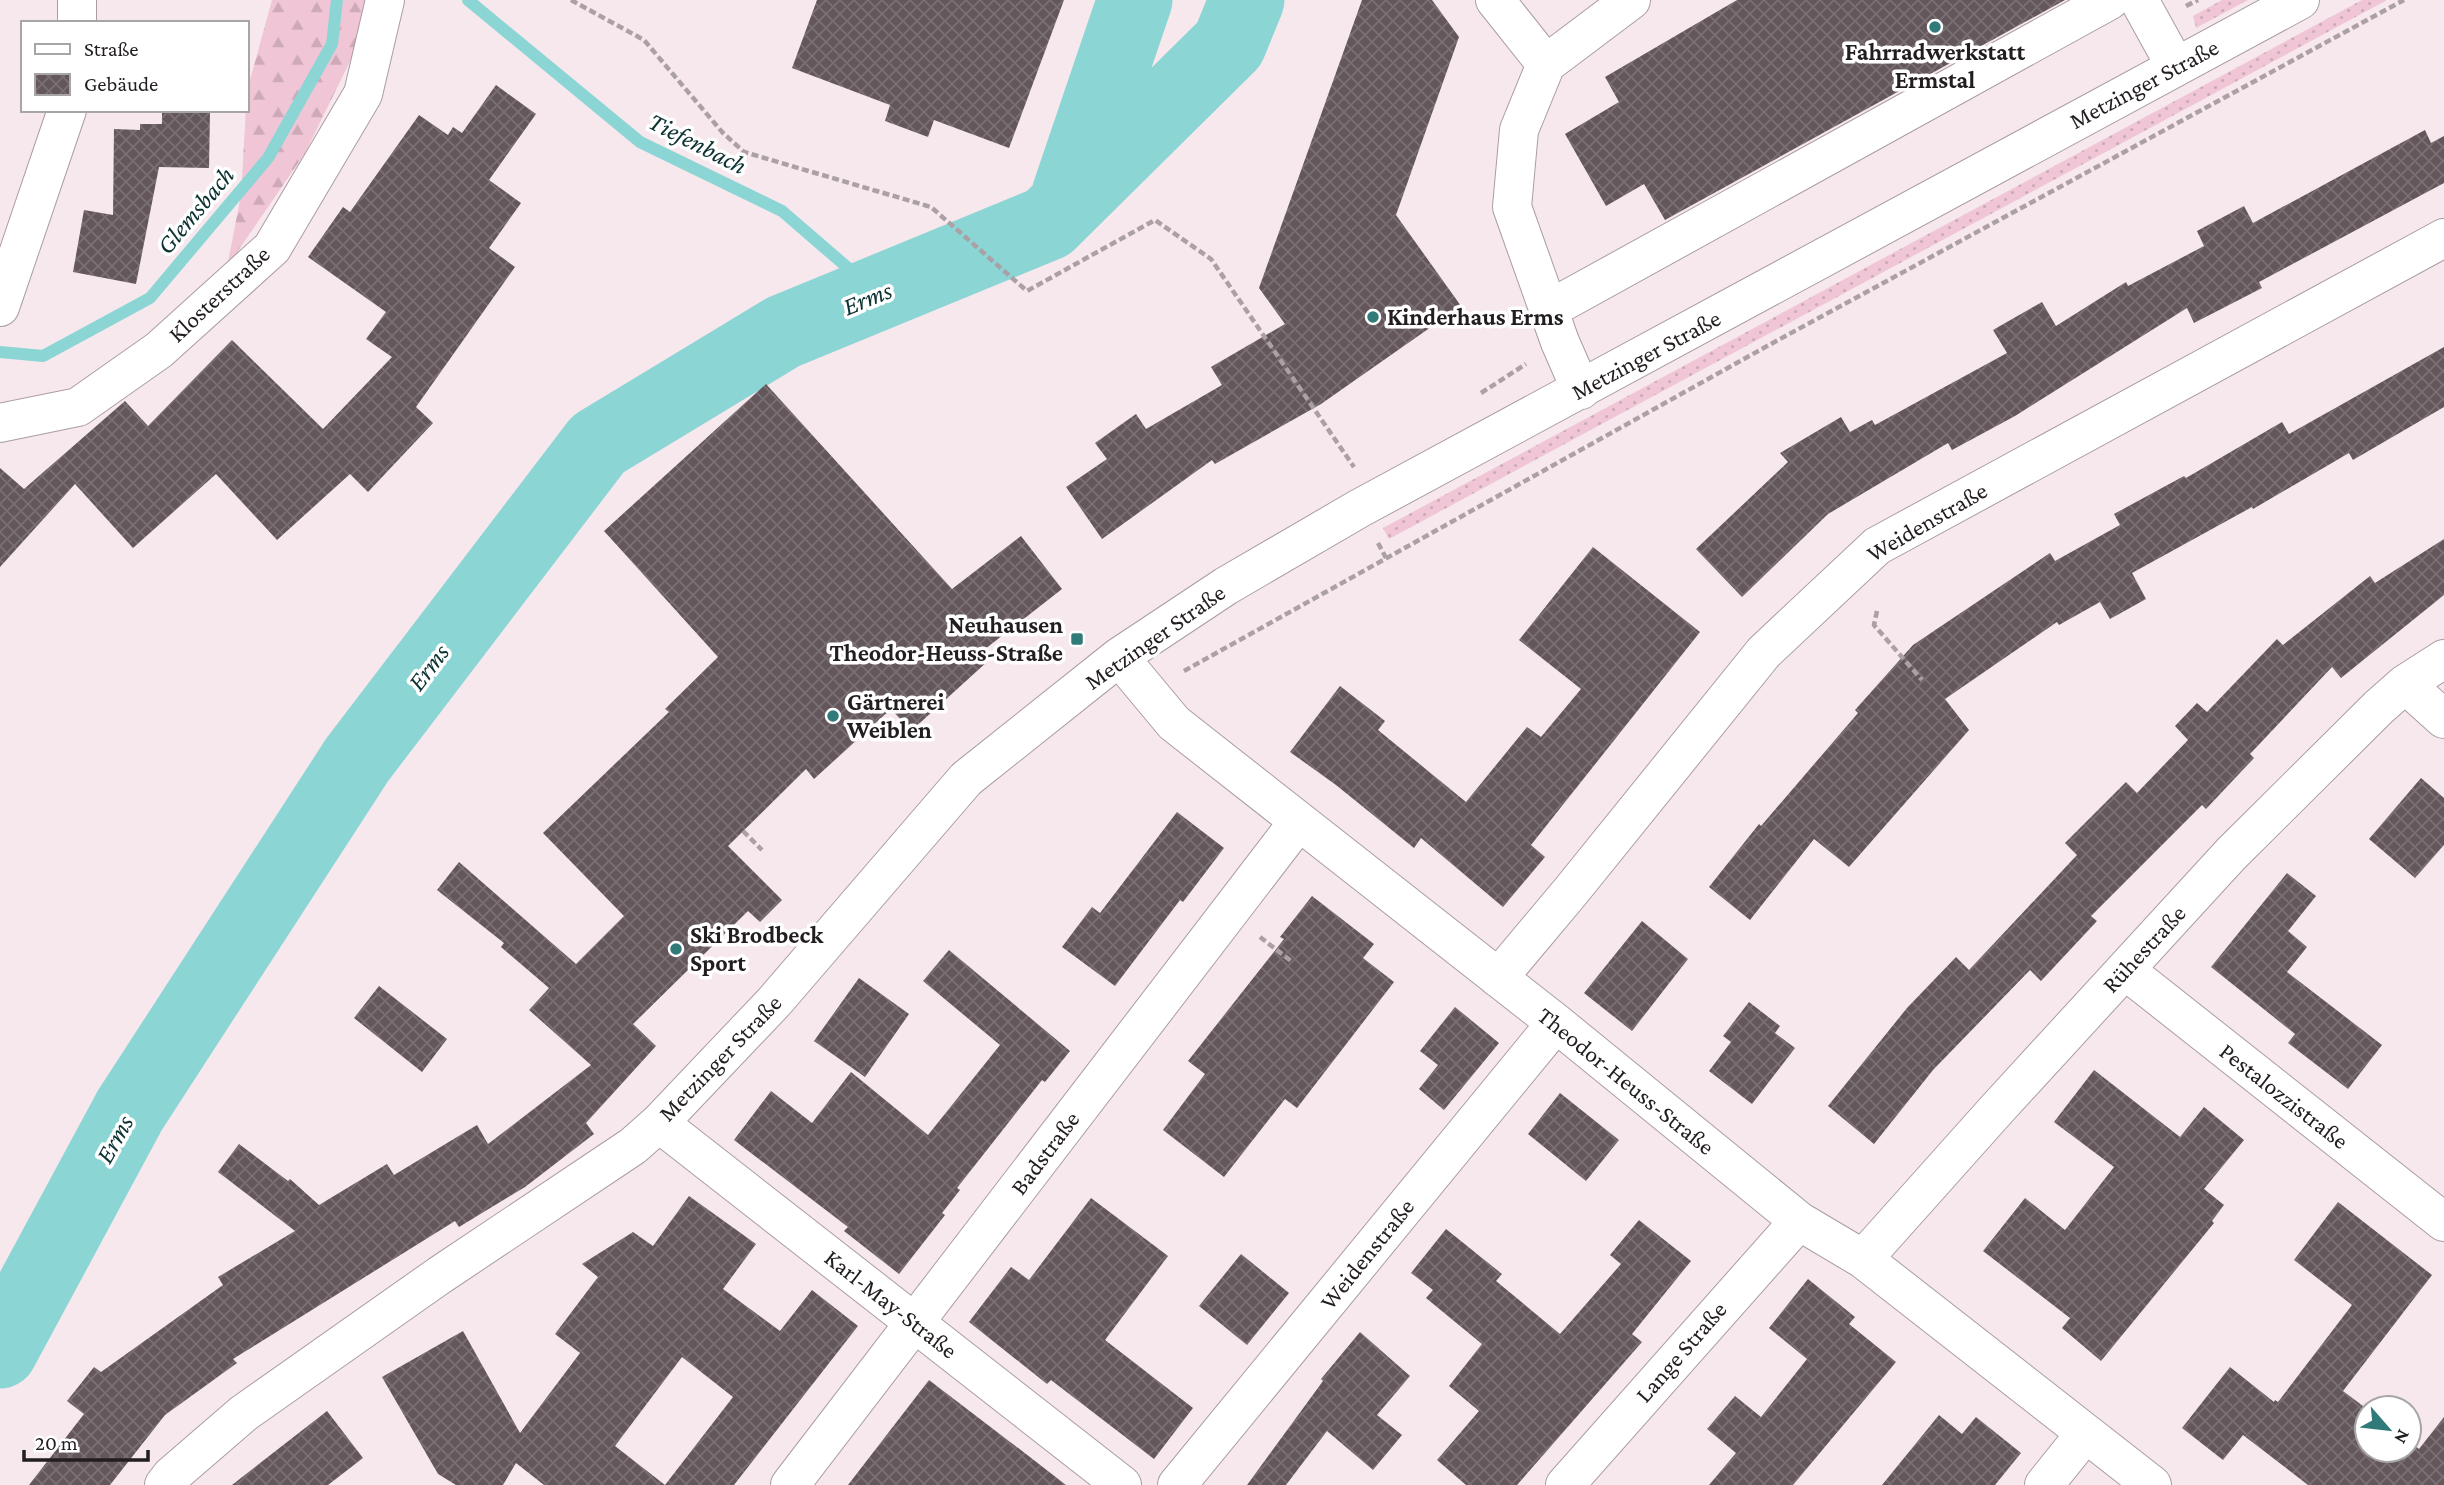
<svg xmlns="http://www.w3.org/2000/svg" width="2444" height="1485" font-family="'Crimson Pro',serif">
<style>
.grass{fill:url(#grass-dots)}
.forest{fill:url(#forest-firs)}
.lines{fill:none;stroke-linecap:round;stroke-linejoin:round}
.stream{stroke:#8bd5d5;stroke-width:12}
.river{stroke:#8bd5d5;stroke-width:75}
.building{fill:url(#building-cross-hatch)}
.minor-casing{stroke:#aa9da2;stroke-width:40}
.path{stroke:#aba0a4;stroke-width:4.5;stroke-dasharray:7 3.5;stroke-linecap:butt}
.minor{stroke:#fff;stroke-width:38}
.poi-dot{fill:#317a7a;stroke:#fff;stroke-width:2.5}
.labels{text-anchor:middle;stroke-width:7;stroke-linejoin:round;paint-order:stroke}
.poi-label{font-size:24px;font-weight:bold;fill:#221d1f;stroke:#fff;text-anchor:start}
.street-label{font-size:24px;fill:#221d1f;stroke:#fff}
.water-label{font-size:26px;font-style:italic;fill:#0b3131;stroke:#fff}
</style>
<defs>
<pattern id="grass-dots" width="8" height="8" patternUnits="userSpaceOnUse" patternTransform="scale(1.75)"><rect width="8" height="8" fill="#f0c6d7"/><path d="M2 2h.1M6 6h.1" fill="none" stroke="#ceaab8" stroke-width="1.8" stroke-linecap="round"/></pattern>
<pattern id="forest-firs" width="22" height="20" patternUnits="userSpaceOnUse" patternTransform="scale(1.75)"><rect width="22" height="20" fill="#f0c6d7"/><path d="M5 1l3.5 6h-7zM16 11l3.5 6h-7z" fill="#ceaab8"/></pattern>
<pattern id="building-cross-hatch" width="8" height="8" patternUnits="userSpaceOnUse" patternTransform="scale(1.75)"><rect width="8" height="8" fill="#63575c"/><path d="M0 0l8 8M0 8l8-8" fill="none" stroke="#7a7074"/></pattern>
</defs>
<rect width="100%" height="100%" fill="#f6e8ed"/>
<path class="grass" d="M 2222,0 L 2248,0 L 2196,28 L 2193,16 Z
M 2362,0 L 2387,0 L 1389,539 L 1383,528 Z"/>
<path class="forest" d="M 272,0 L 370,0 L 362,37 L 305,153 L 227,267 L 241,195 L 247,91 Z"/>
<g class="lines">
<path class="stream" d="M 468,0 L 640,142 L 782,211 L 877,293
M 0,352 L 43,356 L 150,298 L 268,158 L 332,44 L 337,0"/>
<path class="river" d="M 1069,194 L 1135,0
M 0,1351 L 130,1110 L 357,760 L 598,444 L 783,332 L 1048,223 L 1229,44 L 1247,0"/>
</g>
<path class="building" d="M 817,0 L 1064,0 L 1009,148 L 934,120 L 928,137 L 885,121 L 890,105 L 792,68 Z
M 1362,0 L 1432,0 L 1459,37 L 1396,215 L 1461,306 L 1321,404 L 1215,464 L 1212,460 L 1102,539 L 1066,487 L 1107,459 L 1095,443 L 1136,414 L 1146,429 L 1222,385 L 1211,367 L 1285,324 L 1259,288 Z
M 1737,0 L 2065,0 L 1665,220 L 1644,184 L 1606,206 L 1565,134 L 1619,102 L 1605,77 Z
M 496,85 L 536,114 L 489,180 L 521,203 L 489,248 L 515,267 L 416,407 L 433,423 L 368,492 L 350,474 L 277,540 L 216,474 L 133,548 L 75,484 L 0,567 L 0,468 L 24,489 L 125,401 L 148,426 L 232,340 L 323,429 L 392,357 L 366,339 L 386,312 L 308,257 L 343,207 L 350,212 L 419,115 L 448,135 L 453,127 L 462,133 Z
M 162,110 L 210,110 L 209,168 L 159,167 L 136,284 L 73,272 L 84,210 L 113,215 L 114,129 L 140,130 L 140,124 L 162,124 Z
M 2425,130 L 2431,143 L 2444,136 L 2444,183 L 2259,282 L 2262,288 L 2194,323 L 2187,308 L 2015,416 L 1952,450 L 1948,443 L 1828,514 L 1742,597 L 1696,549 L 1788,462 L 1780,453 L 1841,417 L 1850,432 L 1872,420 L 1875,425 L 2007,353 L 1993,330 L 2042,302 L 2056,326 L 2126,282 L 2128,286 L 2204,246 L 2197,231 L 2244,206 L 2253,223 Z
M 2444,347 L 2444,407 L 2353,460 L 2349,453 L 2253,509 L 2252,507 L 2132,573 L 2146,599 L 2110,619 L 2100,602 L 2059,625 L 2057,622 L 1945,699 L 1969,730 L 1849,867 L 1814,839 L 1750,920 L 1709,887 L 1759,824 L 1761,826 L 1858,713 L 1855,710 L 1913,645 L 2050,553 L 2055,561 L 2120,525 L 2114,514 L 2184,476 L 2186,478 L 2282,422 L 2289,434 Z
M 766,384 L 952,589 L 1021,536 L 1062,589 L 980,653 L 988,661 L 911,731 L 891,709 L 814,779 L 806,769 L 728,846 L 782,900 L 760,922 L 748,911 L 633,1024 L 656,1046 L 586,1123 L 594,1134 L 525,1187 L 459,1227 L 455,1221 L 233,1359 L 237,1363 L 165,1415 L 110,1485 L 29,1485 L 84,1414 L 67,1401 L 94,1367 L 101,1372 L 223,1285 L 218,1277 L 295,1231 L 218,1172 L 239,1144 L 288,1181 L 290,1179 L 319,1205 L 387,1164 L 394,1175 L 477,1125 L 488,1144 L 591,1065 L 529,1010 L 549,988 L 501,947 L 504,943 L 437,890 L 459,862 L 576,964 L 624,916 L 543,833 L 669,712 L 665,709 L 718,657 L 604,531 Z
M 2444,539 L 2444,595 L 2341,678 L 2332,667 L 2250,754 L 2254,758 L 2206,809 L 2202,805 L 2091,916 L 2097,921 L 2041,981 L 2030,970 L 1933,1070 L 1874,1144 L 1828,1106 L 1907,1008 L 1956,957 L 1969,970 L 2077,855 L 2065,843 L 2126,782 L 2137,793 L 2188,740 L 2175,726 L 2197,703 L 2207,712 L 2277,639 L 2283,645 L 2370,576 L 2375,583 Z
M 1593,547 L 1700,632 L 1531,845 L 1545,857 L 1503,907 L 1421,838 L 1414,848 L 1336,785 L 1290,752 L 1340,686 L 1385,721 L 1378,730 L 1466,802 L 1527,727 L 1541,737 L 1581,689 L 1519,640 Z
M 2421,778 L 2444,798 L 2444,845 L 2415,878 L 2369,839 Z
M 1177,812 L 1224,848 L 1183,902 L 1180,900 L 1115,986 L 1062,947 L 1092,907 L 1100,913 Z
M 2287,873 L 2316,896 L 2288,931 L 2307,947 L 2287,972 L 2382,1045 L 2348,1089 L 2288,1043 L 2295,1034 L 2211,967 Z
M 1312,896 L 1374,944 L 1363,958 L 1394,982 L 1297,1108 L 1285,1099 L 1224,1177 L 1163,1130 L 1205,1074 L 1188,1061 L 1284,939 L 1280,937 Z
M 1642,921 L 1688,959 L 1632,1031 L 1584,993 Z
M 949,950 L 1070,1051 L 1045,1082 L 1042,1080 L 957,1188 L 960,1190 L 942,1213 L 945,1215 L 899,1274 L 844,1231 L 848,1227 L 734,1140 L 771,1091 L 812,1123 L 851,1072 L 928,1135 L 1000,1045 L 923,981 Z
M 859,978 L 909,1014 L 865,1077 L 814,1041 Z
M 379,986 L 447,1039 L 422,1072 L 354,1018 Z
M 1749,1002 L 1780,1026 L 1775,1033 L 1795,1048 L 1752,1104 L 1709,1071 L 1731,1042 L 1723,1036 Z
M 1455,1007 L 1499,1043 L 1444,1110 L 1419,1089 L 1438,1065 L 1420,1051 Z
M 2094,1070 L 2180,1137 L 2204,1107 L 2244,1140 L 2204,1189 L 2224,1205 L 2212,1221 L 2214,1223 L 2101,1361 L 2062,1328 L 2070,1318 L 1983,1251 L 2025,1198 L 2065,1230 L 2114,1167 L 2054,1122 Z
M 1560,1093 L 1619,1140 L 1586,1181 L 1528,1134 Z
M 689,1196 L 756,1244 L 723,1289 L 780,1331 L 812,1290 L 858,1326 L 734,1485 L 665,1485 L 733,1397 L 682,1357 L 615,1446 L 665,1485 L 544,1485 L 516,1463 L 503,1485 L 456,1485 L 438,1474 L 382,1377 L 463,1331 L 520,1433 L 580,1353 L 555,1334 L 598,1277 L 582,1264 L 633,1232 L 653,1246 Z
M 1091,1198 L 1168,1256 L 1105,1340 L 1193,1408 L 1154,1459 L 1051,1380 L 1047,1384 L 969,1322 L 1011,1267 L 1029,1280 Z
M 2338,1202 L 2432,1275 L 2343,1391 L 2367,1409 L 2367,1450 L 2409,1450 L 2409,1441 L 2419,1449 L 2444,1417 L 2444,1485 L 2308,1485 L 2243,1435 L 2223,1460 L 2182,1428 L 2230,1367 L 2274,1402 L 2275,1400 L 2278,1402 L 2352,1305 L 2294,1260 Z
M 1639,1220 L 1691,1261 L 1632,1334 L 1642,1342 L 1517,1485 L 1466,1485 L 1437,1460 L 1479,1411 L 1449,1386 L 1482,1344 L 1426,1298 L 1433,1290 L 1411,1273 L 1446,1229 L 1502,1274 L 1496,1281 L 1560,1334 L 1621,1264 L 1610,1255 Z
M 1241,1254 L 1289,1293 L 1247,1345 L 1199,1306 Z
M 1808,1279 L 1855,1317 L 1849,1324 L 1896,1362 L 1793,1485 L 1709,1485 L 1736,1453 L 1707,1429 L 1735,1396 L 1761,1417 L 1807,1359 L 1769,1328 Z
M 1360,1332 L 1410,1376 L 1377,1415 L 1402,1435 L 1373,1470 L 1327,1431 L 1286,1485 L 1247,1485 L 1323,1381 L 1321,1379 Z
M 929,1380 L 1026,1454 L 1066,1485 L 848,1485 Z
M 327,1411 L 363,1458 L 328,1485 L 232,1485 Z
M 1939,1415 L 1962,1434 L 1976,1417 L 2021,1453 L 1995,1485 L 1882,1485 Z"/>
<g class="lines">
<defs>
<path id="minor" d="M 77,0 L 77,23
M 1495,0 L 1546,64
M 2139,0 L 2176,67
M 0,307 L 67,110
M 1548,310 L 2110,0
M 1581,390 L 1560,342 L 1512,207 L 1519,130 L 1546,64 L 1631,0
M 0,423 L 78,407 L 159,350 L 272,248 L 363,94 L 385,0
M 1119,657 L 1174,723 L 1556,1023 L 1799,1221 L 1863,1259 L 2152,1485
M 2405,684 L 2444,719
M 2125,970 L 2444,1222
M 1498,978 L 1571,891 L 1764,652 L 1877,546 L 2444,238
M 659,1123 L 1122,1485
M 1863,1259 L 1997,1109 L 2231,854 L 2379,707 L 2405,684 L 2444,659
M 164,1485 L 171,1476 L 244,1413 L 440,1275 L 633,1146 L 659,1123 L 774,1002 L 966,779 L 1119,657 L 1226,586 L 1360,508 L 2300,0
M 790,1485 L 1299,821
M 1177,1485 L 1556,1023
M 1565,1485 L 1799,1221
M 2044,1485 L 2085,1434"/>
</defs>
<use href="#minor" class="minor-casing"/>
<path class="path" d="M 571,0 L 644,40 L 723,133 L 744,152 L 931,207 L 1027,291 L 1155,220 L 1211,259 L 1354,467
M 2186,6 L 2198,0
M 1481,393 L 1526,364
M 1378,543 L 1386,558
M 1877,611 L 1874,625 L 1922,680
M 1184,671 L 1769,345 L 2404,0
M 743,831 L 762,850
M 1260,937 L 1291,961"/>
<use href="#minor" class="minor"/>
</g>
<g class="poi-dot">
<circle cx="1935" cy="27" r="7"/>
<circle cx="1373" cy="317" r="7"/>
<rect x="1070" y="632" width="14" height="14" rx="3.5"/>
<circle cx="833" cy="716" r="7"/>
<circle cx="676" cy="949" r="7"/>
</g>
<g class="labels">
<g class="poi-label">
<text x="1935" y="60" text-anchor="middle">Fahrradwerkstatt<tspan x="1935" dy="28">Ermstal</tspan></text>
<text x="1387" y="325">Kinderhaus Erms</text>
<text x="1063" y="633" text-anchor="end">Neuhausen<tspan x="1063" dy="28">Theodor-Heuss-Straße</tspan></text>
<text x="847" y="710">Gärtnerei<tspan x="847" dy="28">Weiblen</tspan></text>
<text x="690" y="943">Ski Brodbeck<tspan x="690" dy="28">Sport</tspan></text>
</g>
<g class="street-label">
<text transform="translate(2144 84) rotate(-28)" y="8">Metzinger Straße</text>
<text transform="translate(219 294) rotate(-43)" y="8">Klosterstraße</text>
<text transform="translate(1646 355) rotate(-28)" y="8">Metzinger Straße</text>
<text transform="translate(1927 522) rotate(-30)" y="8">Weidenstraße</text>
<text transform="translate(1155 637) rotate(-35)" y="8">Metzinger Straße</text>
<text transform="translate(2144 949) rotate(-47)" y="8">Rühestraße</text>
<text transform="translate(720 1058) rotate(-46)" y="8">Metzinger Straße</text>
<text transform="translate(1626 1081) rotate(39)" y="8">Theodor-Heuss-Straße</text>
<text transform="translate(2284 1096) rotate(38)" y="8">Pestalozzistraße</text>
<text transform="translate(1045 1153) rotate(-53)" y="8">Badstraße</text>
<text transform="translate(1367 1254) rotate(-51)" y="8">Weidenstraße</text>
<text transform="translate(891 1304) rotate(38)" y="8">Karl-May-Straße</text>
<text transform="translate(1681 1352) rotate(-49)" y="8">Lange Straße</text>
</g>
<g class="water-label">
<text transform="translate(698 143) rotate(27)" y="9">Tiefenbach</text>
<text transform="translate(195 210) rotate(-50)" y="9">Glemsbach</text>
<text transform="translate(867 298) rotate(-22)" y="9">Erms</text>
<text transform="translate(428 667) rotate(-53)" y="9">Erms</text>
<text transform="translate(114 1139) rotate(-61)" y="9">Erms</text>
</g>
</g>
<rect x="21" y="21" width="228" height="91" fill="#ffffff" stroke="#a7a5a5" stroke-width="2"/>
<rect x="35" y="44" width="35" height="10" fill="#ffffff" stroke="#a7a5a5" stroke-width="2"/>
<text x="84" y="56" font-size="21" fill="#221d1f">Straße</text>
<rect x="35" y="74" width="35" height="21" fill="url(#building-cross-hatch)" stroke="#a7a5a5" stroke-width="2"/>
<text x="84" y="91" font-size="21" fill="#221d1f">Gebäude</text>
<g transform="translate(2388 1429) rotate(118)"><circle r="33" fill="#ffffff" stroke="#a7a5a5" stroke-width="2"/>
<path d="M0-5L12 26L0 18L-12 26Z" fill="#317a7a"/>
<text y="-10" font-size="19" font-weight="bold" text-anchor="middle" fill="#221d1f">N</text>
</g>
<path d="M24 1450v10h124v-10" fill="none" stroke="#221d1f" stroke-width="3.5"/>
<text x="35" y="1450" font-size="21" fill="#221d1f" stroke="#ffffff" stroke-width="5" paint-order="stroke">20 m</text>
</svg>
